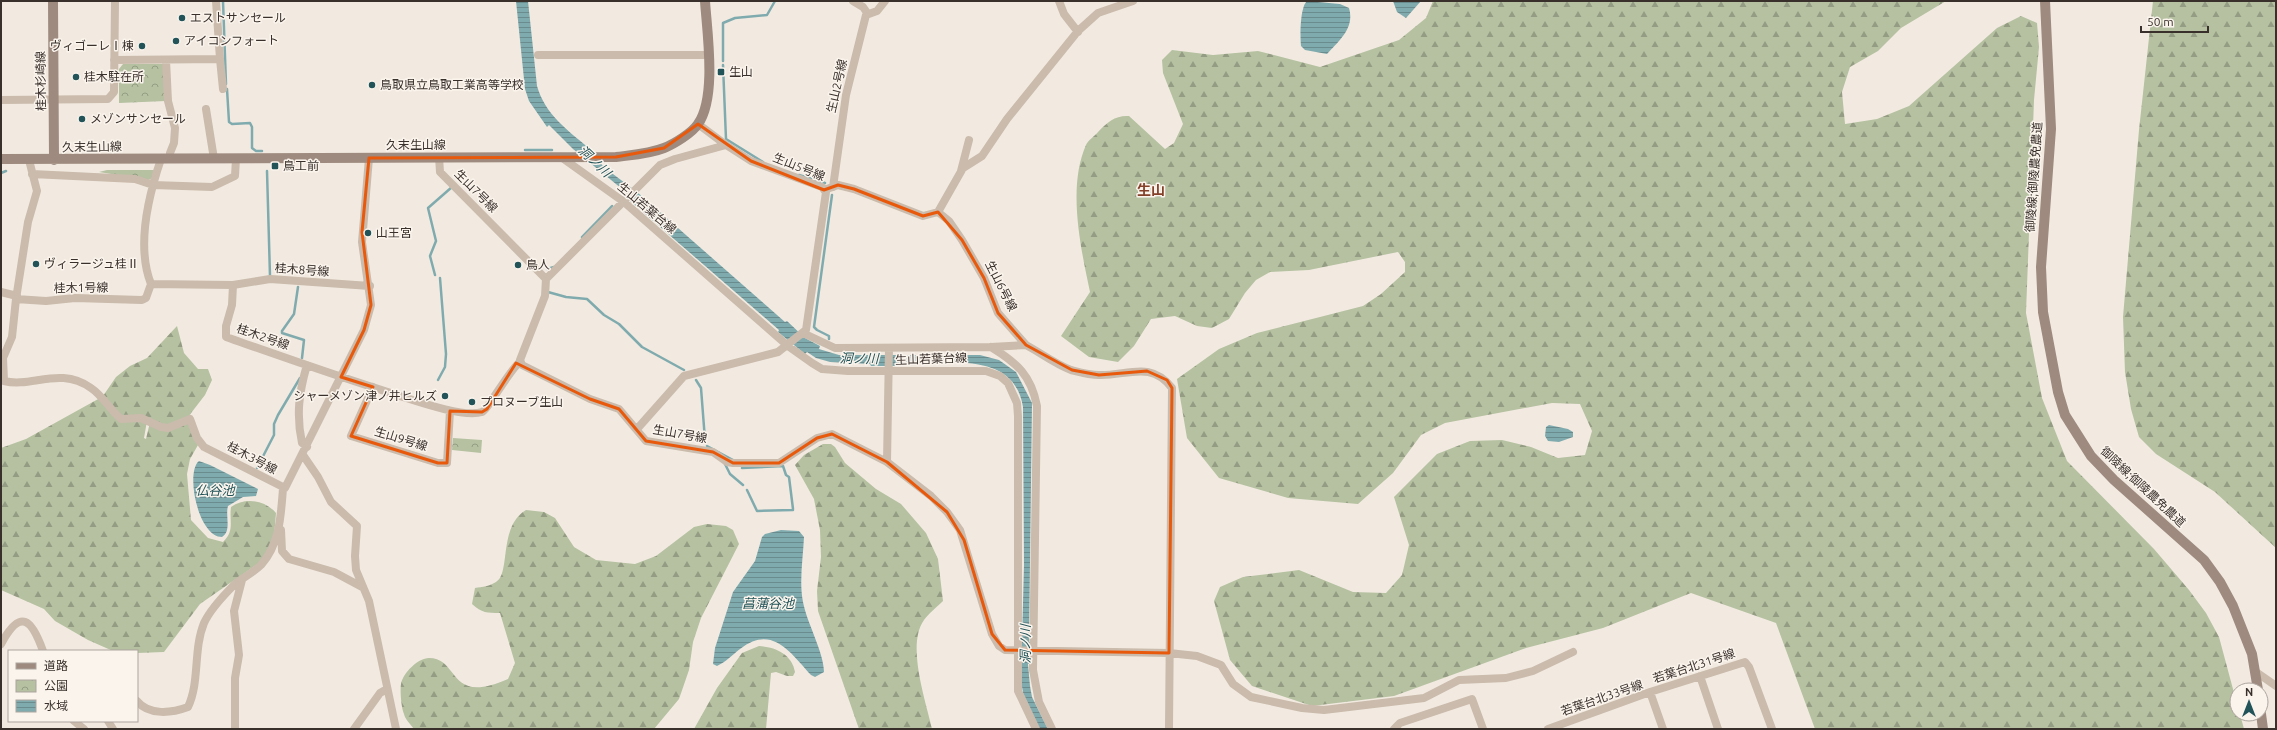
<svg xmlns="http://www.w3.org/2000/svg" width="2277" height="730" font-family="Ubuntu,'Noto Sans JP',sans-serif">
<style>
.forest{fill:url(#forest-firs)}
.park{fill:url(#park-crowns)}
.water{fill:url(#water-rules)}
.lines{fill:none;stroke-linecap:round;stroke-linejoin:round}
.stream{stroke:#80abae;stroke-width:2.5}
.street{stroke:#cabbac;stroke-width:8}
.secondary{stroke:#9e8a7e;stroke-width:10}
.marked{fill:none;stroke:#e8590c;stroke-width:3;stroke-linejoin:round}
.poi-dot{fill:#225358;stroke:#faf4ed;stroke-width:1.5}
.labels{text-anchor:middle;stroke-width:3;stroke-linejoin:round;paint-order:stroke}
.poi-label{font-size:12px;fill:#392f2b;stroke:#faf4ed;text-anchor:start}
.street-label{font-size:12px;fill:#392f2b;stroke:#faf4ed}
.water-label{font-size:13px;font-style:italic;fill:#225358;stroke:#faf4ed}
.quarter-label{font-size:14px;font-weight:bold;fill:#844028;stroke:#faf4ed}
</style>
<defs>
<pattern id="forest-firs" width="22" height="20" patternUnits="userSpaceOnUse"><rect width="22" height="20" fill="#b5c1a1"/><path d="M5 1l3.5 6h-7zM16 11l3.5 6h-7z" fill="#949d83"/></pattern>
<pattern id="park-crowns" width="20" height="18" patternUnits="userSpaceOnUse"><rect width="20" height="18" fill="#b5c1a1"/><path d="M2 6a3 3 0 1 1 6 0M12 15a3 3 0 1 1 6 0" fill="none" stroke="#949d83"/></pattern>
<pattern id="water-rules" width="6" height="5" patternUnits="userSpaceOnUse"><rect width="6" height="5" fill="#80abae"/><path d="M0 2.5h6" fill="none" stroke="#6a8c8e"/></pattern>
</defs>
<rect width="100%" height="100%" fill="#f2eae0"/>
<path class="forest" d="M 1433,1 L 1946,1 L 1901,28 L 1878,51 L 1850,67 L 1842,92 L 1845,124 L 1877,119 L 1909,106 L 1997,28 L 2021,16 L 2037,23 L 2039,47 L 2034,100 L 2026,313 L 2042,398 L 2067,461 L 2154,549 L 2189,590 L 2206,613 L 2219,637 L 2237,704 L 2237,714 L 2240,714 L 2244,729 L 1815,729 L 1776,623 L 1691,593 L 1603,628 L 1526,648 L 1394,696 L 1312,706 L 1252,686 L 1230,660 L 1214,601 L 1220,587 L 1243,577 L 1299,570 L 1353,592 L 1386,593 L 1402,575 L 1409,545 L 1394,497 L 1437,454 L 1470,441 L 1502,440 L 1531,447 L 1558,458 L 1585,455 L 1592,431 L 1580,404 L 1552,403 L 1445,423 L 1421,435 L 1393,473 L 1358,504 L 1288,498 L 1219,478 L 1187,438 L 1177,379 L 1219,349 L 1257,333 L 1363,306 L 1381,294 L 1405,272 L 1405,262 L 1398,252 L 1309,270 L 1270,272 L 1256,280 L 1245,293 L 1229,319 L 1212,328 L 1197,326 L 1175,316 L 1151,319 L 1134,346 L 1118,362 L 1089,357 L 1061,336 L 1090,292 C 1081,249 1067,188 1086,145 C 1088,140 1095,136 1098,132 C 1107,122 1116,115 1129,116 L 1165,149 L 1174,143 L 1183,124 L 1163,73 L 1162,60 L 1172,50 L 1213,55 L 1258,51 L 1320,67 L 1399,40 L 1426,18 Z
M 2153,1 L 2276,1 L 2276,548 L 2215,492 L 2156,454 L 2139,437 L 2131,409 L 2125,372 L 2123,317 L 2139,130 Z
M 177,326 L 184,353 L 198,369 L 208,369 L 212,380 L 205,395 L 188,417 L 169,426 L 123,418 L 103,396 L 116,377 L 130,366 L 147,358 Z
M 100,398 L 112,414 L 147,421 L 144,438 L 146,439 L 150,422 L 160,428 L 187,421 L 198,445 L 190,459 L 187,474 L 191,520 L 208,538 L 223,542 C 235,531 229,521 231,507 C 245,497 265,500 276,513 L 274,537 L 263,560 L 200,604 L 164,652 L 137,653 L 137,651 L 113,651 L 88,640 L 55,621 L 44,609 L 1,590 L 1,448 L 26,439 Z
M 823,444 L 831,444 L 835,447 L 845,463 L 876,489 L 901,504 L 926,533 L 938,559 L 943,601 C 937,607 929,613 924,620 C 906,645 926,701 932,729 L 859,729 L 818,611 L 817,591 L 821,557 L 820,530 L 814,499 L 795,465 L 804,455 Z
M 526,510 L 544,512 L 555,518 L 574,547 L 596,560 L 635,564 L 656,556 L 694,527 L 707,524 L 726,526 L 733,530 L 739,544 L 701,618 L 693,642 L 689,670 L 679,699 L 654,729 L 414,729 C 411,725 405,719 404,714 C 401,707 400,690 401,684 C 403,673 418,658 429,658 C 460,658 447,706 508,679 L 515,663 L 500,613 C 487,613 482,613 472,604 L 475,588 C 482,587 490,586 496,582 C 511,574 498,526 526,510 Z
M 759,646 C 775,647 792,654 795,672 L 793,676 L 787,676 L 776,672 L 771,673 L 766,729 L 694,729 L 717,688 L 742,653 Z"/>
<path class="park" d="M 123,64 L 164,64 L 166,101 L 119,103 L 119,69 Z
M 107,170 L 154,170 L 152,179 L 148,180 L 99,172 Z
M 453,438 L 482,440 L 481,453 L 452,450 Z"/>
<path class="water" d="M 516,1 L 528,1 L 537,86 C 545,114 567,130 589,148 L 588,150 L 605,168 L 637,192 L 785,322 L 787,321 L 805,338 L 820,346 L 819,349 L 839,355 L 980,355 L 999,360 L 1016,372 L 1032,403 L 1029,642 L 1031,642 L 1030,664 L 1028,664 L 1030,686 L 1032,697 L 1048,729 L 1039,729 L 1023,693 L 1021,680 L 1024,565 L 1023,407 C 1014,350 947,364 905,364 L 905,366 L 871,366 L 870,364 L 830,362 L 816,358 L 807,352 L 805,354 L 778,332 L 779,330 L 629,200 L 627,193 L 573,149 L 549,125 L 547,127 L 529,101 L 525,89 Z
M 1307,1 L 1340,4 L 1349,8 C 1355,28 1339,41 1327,54 L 1305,50 L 1301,46 C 1300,36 1300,7 1307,1 Z
M 1393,1 L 1421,1 L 1406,18 L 1397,12 Z
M 1549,425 L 1568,429 L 1573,432 L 1573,437 L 1559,442 L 1548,441 L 1545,436 L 1546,427 Z
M 199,461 L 210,465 L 258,489 L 256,496 L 243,497 L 228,506 C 225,516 232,531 222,537 C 198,537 185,472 199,461 Z
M 781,530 L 799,531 L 804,537 C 803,558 799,582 803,602 C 807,623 824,653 824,672 L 815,677 L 811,675 C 790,652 772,624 740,649 C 732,655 726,662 717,666 L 713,664 L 715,648 L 733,592 L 755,561 L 762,537 L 765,534 Z"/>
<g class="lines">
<path class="stream" d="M 223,1 L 226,84
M 723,61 L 723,23 L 735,18 L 767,15 L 775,1
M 723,65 L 726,139 L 763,162
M 227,89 L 229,122 L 232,124 L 250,123 L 252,127 L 252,148 L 256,151 L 262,151
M 525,150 L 552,150
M 267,171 L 270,276
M 1,173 L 6,171
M 799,175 L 825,183
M 582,237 L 612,206
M 547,269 L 554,267
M 435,275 L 430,256 L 436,241 L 428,208 L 452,187
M 298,287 L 294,314 L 282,331 L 282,333 L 304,340 L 302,358
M 548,292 L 566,297 L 587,299 L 604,315 L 619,324 L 642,347 L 684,370
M 829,339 L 829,336 L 817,330 L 814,327 L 832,195
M 438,380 L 445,367 L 446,354 L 440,278
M 696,380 L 701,388 L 705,440
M 707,446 L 733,460
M 725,464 L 730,474 L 743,485
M 257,468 L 274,435 L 274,424 L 278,415 L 300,378
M 742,468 L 783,466 L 786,475 L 789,477 L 793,509
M 747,490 L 757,511 L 793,510"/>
<path class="street" d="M 853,1 L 863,7 L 868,14
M 1059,1 L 1064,14 L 1078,32
M 538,55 L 709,55
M 220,59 L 223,89
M 114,60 L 220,59 L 216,1
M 166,60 L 168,101 L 175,128 L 174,143 L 170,153 L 171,159
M 1,100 L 108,99 L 114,92 L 115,1
M 206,109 L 214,159
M 698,124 L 726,145
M 439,157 L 440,172 L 546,279 L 545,296 L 520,360 L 522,365 L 590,399 L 619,409 L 646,441 L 713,452 L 727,462 L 733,463 L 779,463 L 817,438 L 832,434 L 887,462 L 889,348
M 561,157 L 624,202 L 788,346 L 812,363 L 822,369 L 848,371 L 986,371 L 1000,376 L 1008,383 L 1017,403 L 1018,416 L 1018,691 L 1036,729
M 29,160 L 37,191 L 28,222 L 16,299 L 46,301 L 75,298 L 142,300 L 146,298 L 151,284 C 136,246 148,197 161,159
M 961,171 L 969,140
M 32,174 L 135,179 L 153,185 L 212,187 L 235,176 L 236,159
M 833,187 L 846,95 L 866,15 L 877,11 L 885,1
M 938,212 L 963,168 L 982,156 L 1007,119 L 1078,31 L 1098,13 L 1133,1
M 546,279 L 660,165 L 675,159 L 726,145 L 751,161 L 822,187 L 826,192 L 806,330 L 778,352 L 684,376 L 637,429
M 151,284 L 233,285 L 232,305 L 226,326 L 226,337 C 283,357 339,377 397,395 C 416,401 464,418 482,412 C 487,411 510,369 520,362
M 233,285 L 270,279 L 370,286
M 1,292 L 17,296
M 16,299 L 12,337 L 3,358 L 4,381 C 32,388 60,366 91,388 C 103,396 110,410 121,419 L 141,418 L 161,427 L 168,428 L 190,419 L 197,438 L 204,447 L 285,488 L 364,330 L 371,305 L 362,242 L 369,158
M 803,333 L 835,348 L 991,347 L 1026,345 L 998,313 L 984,278 L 962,240 L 949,221 L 938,212 L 923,216 L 854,189 L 838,185 L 824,190
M 1026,345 C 1041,353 1055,364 1071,370 C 1079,372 1090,375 1099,375 C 1127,376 1151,360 1172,388 L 1169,729
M 991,347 C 1017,363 1031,375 1037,406 L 1033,670 L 1039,702 L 1052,729
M 307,365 C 299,392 296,415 302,443 L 307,447
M 373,387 L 351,436 L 438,463 L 447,463 L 450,411
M 303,455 L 318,477 L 331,502 L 357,526 L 355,556 L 356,570 L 369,601 L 396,729
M 887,462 L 931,496 L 947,512 L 960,530 L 992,634 L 999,646 L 1005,650 L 1169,653 L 1197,656 L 1221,665 L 1233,684 L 1251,697 L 1302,708 L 1324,710 L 1424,698 L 1459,680 L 1506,678 L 1533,671 L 1573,652
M 281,530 L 282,551 L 289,559 L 334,572 L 362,587
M 1,644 C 21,607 32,620 43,651
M 2256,672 L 2276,686
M 1700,676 L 1718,729
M 1650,692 L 1745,662 L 1749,667 L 1772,729
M 137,701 C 149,716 172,713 188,707 C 200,682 193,650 204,623 C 210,610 224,595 234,585 C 242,578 253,573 261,565 C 280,544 281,515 283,488
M 74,721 L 84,729
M 108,721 L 113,729
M 235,729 L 235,678 L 239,655 L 234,611 L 242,580
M 354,729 L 380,693 L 387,689
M 1394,729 L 1400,723 L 1472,699 L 1483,729
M 1548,729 L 1650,692 L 1663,729"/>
<path class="secondary" d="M 53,1 L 54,160
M 2045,1 L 2051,129 L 2041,267 L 2043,312 L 2058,392 L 2065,415 L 2091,456 L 2114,480 L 2204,560 L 2220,582 L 2233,606 L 2252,654 L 2258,690
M 1,159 L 616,157 C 631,155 649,154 664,148 C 674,144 692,133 698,124 C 717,97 707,32 705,1
M 2261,714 L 2263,729"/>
</g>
<path class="marked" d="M 698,124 L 751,161 L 824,190 L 838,185 L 854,189 L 923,216 L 938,212 L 962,240 L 984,278 L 998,313 L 1026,345 L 1072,370 L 1099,375 L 1147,371 L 1167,380 L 1172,388 L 1169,653 L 1005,650 L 992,634 L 964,540 L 947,512 L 887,462 L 832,434 L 817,438 L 779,463 L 733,463 L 713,452 L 646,441 L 619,409 L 590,399 L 516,363 L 487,409 L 482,412 L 450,411 L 447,463 L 438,463 L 351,436 L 373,387 L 341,377 L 364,330 L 371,305 L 362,232 L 369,158 L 616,157 L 664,148 Z"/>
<g class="poi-dot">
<circle cx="182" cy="18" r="4"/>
<circle cx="176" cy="41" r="4"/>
<circle cx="142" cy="46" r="4"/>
<rect x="717" y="68" width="8" height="8" rx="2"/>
<circle cx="76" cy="77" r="4"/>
<circle cx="372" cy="85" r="4"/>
<circle cx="82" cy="119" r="4"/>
<rect x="271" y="162" width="8" height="8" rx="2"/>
<circle cx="368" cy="233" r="4"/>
<circle cx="36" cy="264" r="4"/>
<circle cx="518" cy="265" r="4"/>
<circle cx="445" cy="396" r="4"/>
<circle cx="472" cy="402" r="4"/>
</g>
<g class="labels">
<g class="poi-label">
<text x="190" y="22">エストサンセール</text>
<text x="184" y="45">アイコンフォート</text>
<text x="134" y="50" text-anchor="end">ヴィゴーレⅠ棟</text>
<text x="729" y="76">生山</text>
<text x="84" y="81">桂木駐在所</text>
<text x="380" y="89">鳥取県立鳥取工業高等学校</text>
<text x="90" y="123">メゾンサンセール</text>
<text x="283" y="170">鳥工前</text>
<text x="376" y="237">山王宮</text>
<text x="44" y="268">ヴィラージュ桂Ⅱ</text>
<text x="526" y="269">鳥人</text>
<text x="437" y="400" text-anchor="end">シャーメゾン津ノ井ヒルズ</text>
<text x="480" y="406">プロヌーブ生山</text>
</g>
<g class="street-label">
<text transform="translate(41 81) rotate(-91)" y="4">桂木杉崎線</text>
<text transform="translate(837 86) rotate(-77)" y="4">生山2号線</text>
<text x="416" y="149">久末生山線</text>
<text transform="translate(92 147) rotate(-1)" y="4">久末生山線</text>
<text transform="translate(799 167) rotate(22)" y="4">生山5号線</text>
<text transform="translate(2034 177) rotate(-86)" y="4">御陵線;御陵農免農道</text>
<text transform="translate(476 191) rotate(45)" y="4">生山7号線</text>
<text transform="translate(647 208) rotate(40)" y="4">生山若葉台線</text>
<text transform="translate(302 270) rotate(4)" y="4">桂木8号線</text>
<text transform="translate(1001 286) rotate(63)" y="4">生山6号線</text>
<text transform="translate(81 288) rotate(-1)" y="4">桂木1号線</text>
<text transform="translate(263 337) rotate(19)" y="4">桂木2号線</text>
<text transform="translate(931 359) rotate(-2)" y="4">生山若葉台線</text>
<text transform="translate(680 434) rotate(10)" y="4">生山7号線</text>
<text transform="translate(401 439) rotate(17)" y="4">生山9号線</text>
<text transform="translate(252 458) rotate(28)" y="4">桂木3号線</text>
<text transform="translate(2143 487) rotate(43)" y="4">御陵線;御陵農免農道</text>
<text transform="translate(1694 666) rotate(-18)" y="4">若葉台北31号線</text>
<text transform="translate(1602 698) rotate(-19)" y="4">若葉台北33号線</text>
</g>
<g class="water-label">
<text transform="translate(595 161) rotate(43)" y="5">洞ノ川</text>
<text transform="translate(859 358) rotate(1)" y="5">洞ノ川</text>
<text x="215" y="495">仏谷池</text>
<text x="768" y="608">菖蒲谷池</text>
<text transform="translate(1025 644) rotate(-90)" y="5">洞ノ川</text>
</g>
<g class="quarter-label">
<text x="1151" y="195">生山</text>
</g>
</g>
<rect width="2277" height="730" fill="none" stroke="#392f2b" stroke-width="4"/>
<rect x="8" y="650" width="130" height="72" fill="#faf4ed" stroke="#ada59f"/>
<rect x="16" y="663" width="20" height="6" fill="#9e8a7e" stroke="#ada59f"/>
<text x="44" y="670" font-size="12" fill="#392f2b">道路</text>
<rect x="16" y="680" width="20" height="12" fill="url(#park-crowns)" stroke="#ada59f"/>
<text x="44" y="690" font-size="12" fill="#392f2b">公園</text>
<rect x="16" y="700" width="20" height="12" fill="url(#water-rules)" stroke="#ada59f"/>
<text x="44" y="710" font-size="12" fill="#392f2b">水域</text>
<g transform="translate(2249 702)"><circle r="19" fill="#faf4ed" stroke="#ada59f"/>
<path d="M0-3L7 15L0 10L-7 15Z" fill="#225358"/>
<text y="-6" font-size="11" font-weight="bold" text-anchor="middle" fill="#392f2b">N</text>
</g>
<path d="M2141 26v6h67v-6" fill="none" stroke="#392f2b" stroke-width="2"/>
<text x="2147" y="26" font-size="12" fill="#392f2b" stroke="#faf4ed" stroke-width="3" paint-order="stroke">50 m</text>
</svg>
